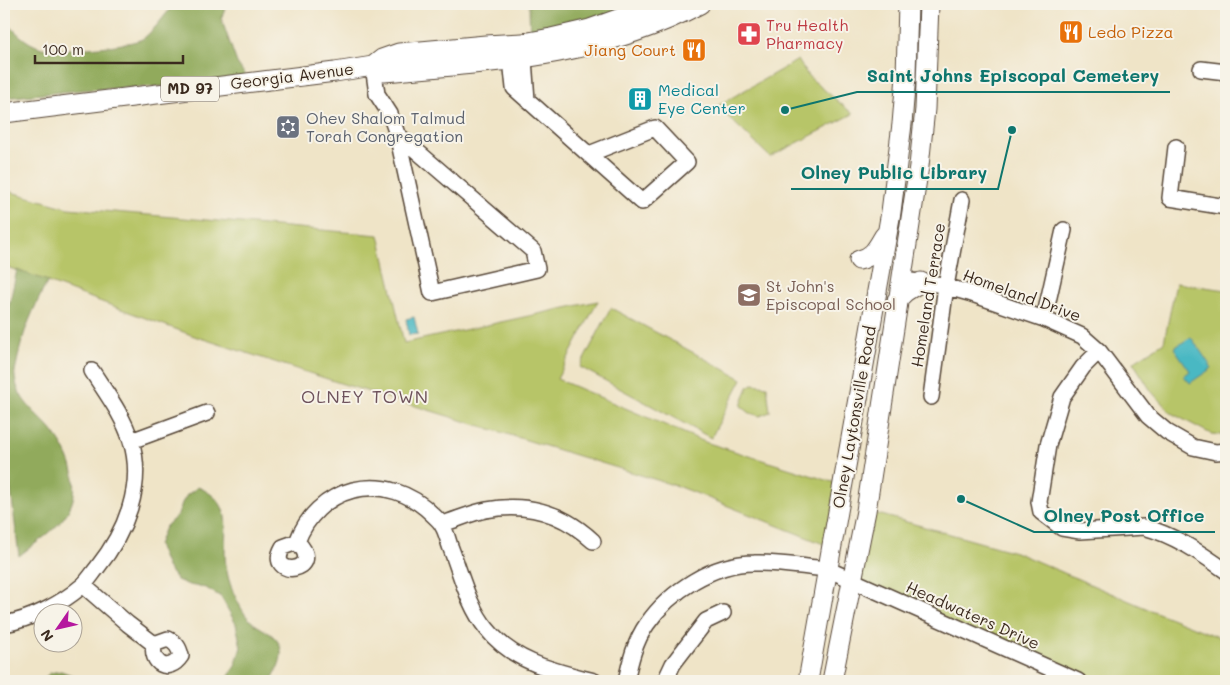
<svg xmlns="http://www.w3.org/2000/svg" width="1230" height="685" font-family="Mali,sans-serif">
<style>
.green{fill:#b7c567;stroke:#797842}
.forest{fill:#91aa5c;stroke:#666a3d}
.water{fill:#4ab8c3;stroke:#427170}
.lines{fill:none;stroke-linecap:round;stroke-linejoin:round}
.minor-casing{stroke:#564637;stroke-width:18}
.major-casing{stroke:#564637;stroke-width:21}
.minor{stroke:#fff;stroke-width:15}
.major{stroke:#fff;stroke-width:19}
.labels{text-anchor:middle;stroke-width:4;stroke-linejoin:round;paint-order:stroke}
.shield{fill:#f7f3e8;stroke:#73665b;stroke-width:1}
.shield-label{font-size:15px;font-weight:bold;fill:#3b2a1e}
.health-label{font-size:16px;fill:#be3a42;stroke:#f7f3e8;text-anchor:start}
.food-label{font-size:16px;fill:#c56008;stroke:#f7f3e8;text-anchor:start}
.street-label{font-size:16px;fill:#3b2a1e;stroke:#f7f3e8}
.culture-label{font-size:16px;fill:#0d838f;stroke:#f7f3e8;text-anchor:start}
.worship-label{font-size:16px;fill:#5b616d;stroke:#f7f3e8;text-anchor:start}
.education-label{font-size:16px;fill:#785e54;stroke:#f7f3e8;text-anchor:start}
.neighbourhood-label{font-size:18px;letter-spacing:1px;fill:#6e525c;stroke:#f7f3e8}
.leader{fill:none;stroke:#0f766e;stroke-width:2}
.callout-dot{fill:#0f766e;stroke:#f7f3e8;stroke-width:2}
.callout-label{font-size:18px;text-anchor:middle;font-weight:bold;fill:#0f766e;stroke:#f7f3e8;stroke-width:4;stroke-linejoin:round;paint-order:stroke}
</style>
<rect width="100%" height="100%" fill="#f7f3e8"/>
<filter id="ink" filterUnits="userSpaceOnUse"><feTurbulence type="fractalNoise" baseFrequency=".02" numOctaves="2"/><feDisplacementMap in="SourceGraphic" scale="10" xChannelSelector="R" yChannelSelector="G"/><feConvolveMatrix kernelMatrix="1 2 1 2 8 2 1 2 1" color-interpolation-filters="sRGB"/></filter>
<filter id="wash" filterUnits="userSpaceOnUse"><feTurbulence type="fractalNoise" baseFrequency=".0096" numOctaves="4" result="noise"/><feDisplacementMap in="SourceGraphic" scale="20" xChannelSelector="R" yChannelSelector="G"/><feGaussianBlur stdDeviation="1.12" result="paint"/><feColorMatrix in="noise" values="0 0 0 0 0 0 0 0 0 0 0 0 0 0 0 0 0 1.4 0 .05"/><feComposite in="paint" operator="in"/></filter>
<g filter="url(#wash)">
<rect width="100%" height="100%" fill="#efe4c7"/>
<path class="green" d="M 798,60 L 808,76 L 853,114 L 770,157 L 717,106 Z
M 4,190 L 68,208 L 379,235 L 404,343 L 598,301 L 557,379 L 705,442 L 842,485 L 831,547 L 683,488 L 340,383 L 197,337 L 4,266 Z
M 1176,283 L 1226,290 L 1226,435 L 1211,434 L 1171,413 L 1151,391 L 1133,362 L 1164,342 Z
M 611,308 L 742,379 L 711,438 L 580,367 Z
M 753,384 L 767,386 L 770,412 L 760,416 L 750,413 L 741,406 L 748,387 Z
M 867,511 L 1015,552 L 1148,609 L 1226,640 L 1226,681 L 1078,681 L 853,580 Z"/>
<path class="forest" d="M 174,4 L 228,4 L 221,18 L 237,63 L 250,82 L 81,90 L 4,98 L 4,18 C 14,31 25,43 42,48 C 56,52 133,46 144,38 C 155,29 165,15 174,4 Z
M 529,4 L 660,4 L 530,42 Z
M 17,270 L 48,281 C 34,307 22,333 17,362 C 16,367 14,373 15,377 C 18,400 34,411 48,426 C 68,448 85,485 67,513 C 56,531 35,543 19,556 L 4,435 L 4,328 Z
M 198,487 C 239,505 221,532 226,566 C 228,579 232,591 238,602 C 241,608 246,617 251,621 C 258,628 272,632 278,642 C 286,654 277,670 271,681 L 226,681 L 235,666 L 241,647 L 236,624 L 221,597 L 206,588 L 189,585 L 177,580 L 167,567 L 158,545 L 165,527 L 178,515 L 182,503 L 187,495 Z
M 61,671 L 77,677 L 82,681 L 41,681 L 50,673 Z"/>
<path class="water" d="M 414,317 L 418,334 L 409,335 L 406,319 Z
M 1191,337 L 1212,368 L 1190,383 L 1184,376 L 1190,371 L 1174,348 Z"/>
</g>
<g filter="url(#ink)">
<g class="lines">
<defs>
<path id="minor" d="M 523,46 L 527,100
M 510,50 L 514,88 L 642,202 L 687,162 L 655,128 L 589,154
M 373,66 L 377,94 L 390,114 L 397,134 L 432,293 L 537,269 L 533,251 L 397,134
M 1201,69 L 1226,72
M 1176,147 L 1170,198 L 1226,207
M 911,281 L 937,284 L 969,293 L 1044,319 L 1082,336 L 1099,351 L 1148,416 L 1167,432 L 1193,447 L 1216,452 L 1226,451
M 1044,319 L 1064,230
M 1099,351 L 1083,367 L 1062,397 L 1048,445 L 1039,502 L 1041,512 L 1062,528 L 1080,531 L 1144,527 C 1174,535 1201,553 1226,571
M 931,397 L 946,286 L 962,200
M 131,441 L 207,413
M 442,524 C 456,520 471,513 486,510 C 527,502 563,513 593,541
M 297,542 C 306,517 326,497 353,490 C 382,483 411,493 432,514 C 435,517 440,521 442,525 C 446,531 448,540 450,546 C 461,574 468,606 487,629 C 514,663 555,671 594,681
M 297,542 C 328,572 264,580 283,547 Z
M 83,585 L 128,624 L 154,644 L 168,639 C 176,643 179,647 181,656 C 168,675 150,663 154,644
M 4,624 C 32,619 61,604 82,586 C 88,581 92,574 97,568 C 125,533 145,486 131,441 C 123,415 106,393 92,371
M 626,681 C 630,662 635,641 647,624 C 670,591 713,563 754,563 C 779,562 803,567 827,569 L 1078,681
M 665,681 L 673,664 L 706,621 L 723,613"/>
<path id="major" d="M 373,66 L 384,72 L 396,71 C 501,62 605,55 700,4
M 4,113 L 335,72 L 373,66 L 382,59 L 399,53 L 486,45 L 523,43 L 551,38 L 590,29 L 660,4
M 859,260 C 873,257 877,248 884,236
M 897,300 L 905,292 L 921,282
M 808,681 L 891,212 L 902,124 L 906,76 L 908,4
M 832,681 L 866,511 L 919,166 L 925,109 L 929,4"/>
</defs>
<use href="#minor" class="minor-casing"/>
<use href="#major" class="major-casing"/>
<use href="#minor" class="minor"/>
<use href="#major" class="major"/>
</g>
</g>
<defs>
<symbol id="restaurant-square" viewBox="-11 -11 22 22"><rect x="-9" y="-9" width="18" height="18" rx="4" fill="#e8710a" stroke="#f7f3e8"/><path d="M-5-6h1v4h1v-4h1v4h1v-4h1v5L-1.5 .5V6h-2V.5L-5-1ZM5-6V6H3V1.5H1.5Q1.5-4 5-6Z" fill="#fff"/></symbol>
<symbol id="pharmacy-square" viewBox="-11 -11 22 22"><rect x="-9" y="-9" width="18" height="18" rx="4" fill="#e0444e" stroke="#f7f3e8"/><path d="M-2-6h4v4h4v4h-4v4h-4v-4h-4v-4h4Z" fill="#fff"/></symbol>
<symbol id="building-square" viewBox="-11 -11 22 22"><rect x="-9" y="-9" width="18" height="18" rx="4" fill="#0f9aa8" stroke="#f7f3e8"/><path d="M-4-6H4V6H1V3H-1V6H-4ZM-2.5-4.3h1.7v1.8h-1.7ZM.8-4.3h1.7v1.8H.8ZM-2.5-1h1.7V.8h-1.7ZM.8-1h1.7V.8H.8Z" fill="#fff"/></symbol>
<symbol id="synagogue-square" viewBox="-11 -11 22 22"><rect x="-9" y="-9" width="18" height="18" rx="4" fill="#6b7280" stroke="#f7f3e8"/><path d="M0-6.5L5.6 3.2H-5.6ZM0 6.5L5.6-3.2H-5.6Z" fill="#fff"/></symbol>
<symbol id="school-square" viewBox="-11 -11 22 22"><rect x="-9" y="-9" width="18" height="18" rx="4" fill="#8d6e63" stroke="#f7f3e8"/><path d="M0-5L7-2L0 1L-7-2ZM-4 1L0 2.5L4 1V4Q0 6-4 4Z" fill="#fff"/></symbol>
</defs>
<g fill-rule="evenodd">
<use href="#restaurant-square" x="1057" y="18" width="28" height="28"/>
<use href="#pharmacy-square" x="735" y="20" width="28" height="28"/>
<use href="#restaurant-square" x="680" y="36" width="28" height="28"/>
<use href="#building-square" x="626" y="85" width="28" height="28"/>
<use href="#synagogue-square" x="274" y="113" width="28" height="28"/>
<use href="#school-square" x="735" y="281" width="28" height="28"/>
</g>
<g class="labels">
<rect class="shield" x="161" y="76.5" width="58" height="25" rx="4"/>
<g class="shield-label">
<text x="190" y="94">MD 97</text>
</g>
<g class="health-label">
<text x="766" y="31">Tru Health<tspan x="766" dy="18">Pharmacy</tspan></text>
</g>
<g class="food-label">
<text x="1088" y="38">Ledo Pizza</text>
<text x="676" y="56" text-anchor="end">Jiang Court</text>
</g>
<g class="street-label">
<text transform="translate(292 76) rotate(-7)" y="6">Georgia Avenue</text>
<text transform="translate(928 295) rotate(-81)" y="6">Homeland Terrace</text>
<text transform="translate(1022 295) rotate(20)" y="6">Homeland Drive</text>
<text transform="translate(854 417) rotate(-80)" y="6">Olney Laytonsville Road</text>
<text transform="translate(973 615) rotate(24)" y="6">Headwaters Drive</text>
</g>
<g class="culture-label">
<text x="658" y="96">Medical<tspan x="658" dy="18">Eye Center</tspan></text>
</g>
<g class="worship-label">
<text x="306" y="124">Ohev Shalom Talmud<tspan x="306" dy="18">Torah Congregation</tspan></text>
</g>
<g class="education-label">
<text x="766" y="292">St John's<tspan x="766" dy="18">Episcopal School</tspan></text>
</g>
<g class="neighbourhood-label">
<text x="365" y="403">OLNEY TOWN</text>
</g>
</g>
<path class="leader" d="M785 110L857 92H1170M1012 130L998 189H791M961 499L1034 532H1215"/>
<g class="callout-dot">
<circle cx="785" cy="110" r="5"/>
<circle cx="1012" cy="130" r="5"/>
<circle cx="961" cy="499" r="5"/>
</g>
<g class="callout-label">
<text x="1013" y="82">Saint Johns Episcopal Cemetery</text>
<text x="894" y="179">Olney Public Library</text>
<text x="1124" y="522">Olney Post Office</text>
</g>
<rect width="1230" height="685" fill="none" stroke="#f7f3e8" stroke-width="20"/>
<g transform="translate(58 628) rotate(236)"><circle r="24" fill="#f7f3e8" stroke="#aca397"/>
<path d="M0-4L9 19L0 12L-9 19Z" fill="#b5179e"/>
<text y="-8" font-size="14" font-weight="bold" text-anchor="middle" fill="#3b2a1e">N</text>
</g>
<path d="M35 55v8h148v-8" fill="none" stroke="#3b2a1e" stroke-width="2.5"/>
<text x="42" y="55" font-size="15" fill="#3b2a1e" stroke="#f7f3e8" stroke-width="4" paint-order="stroke">100 m</text>
</svg>
